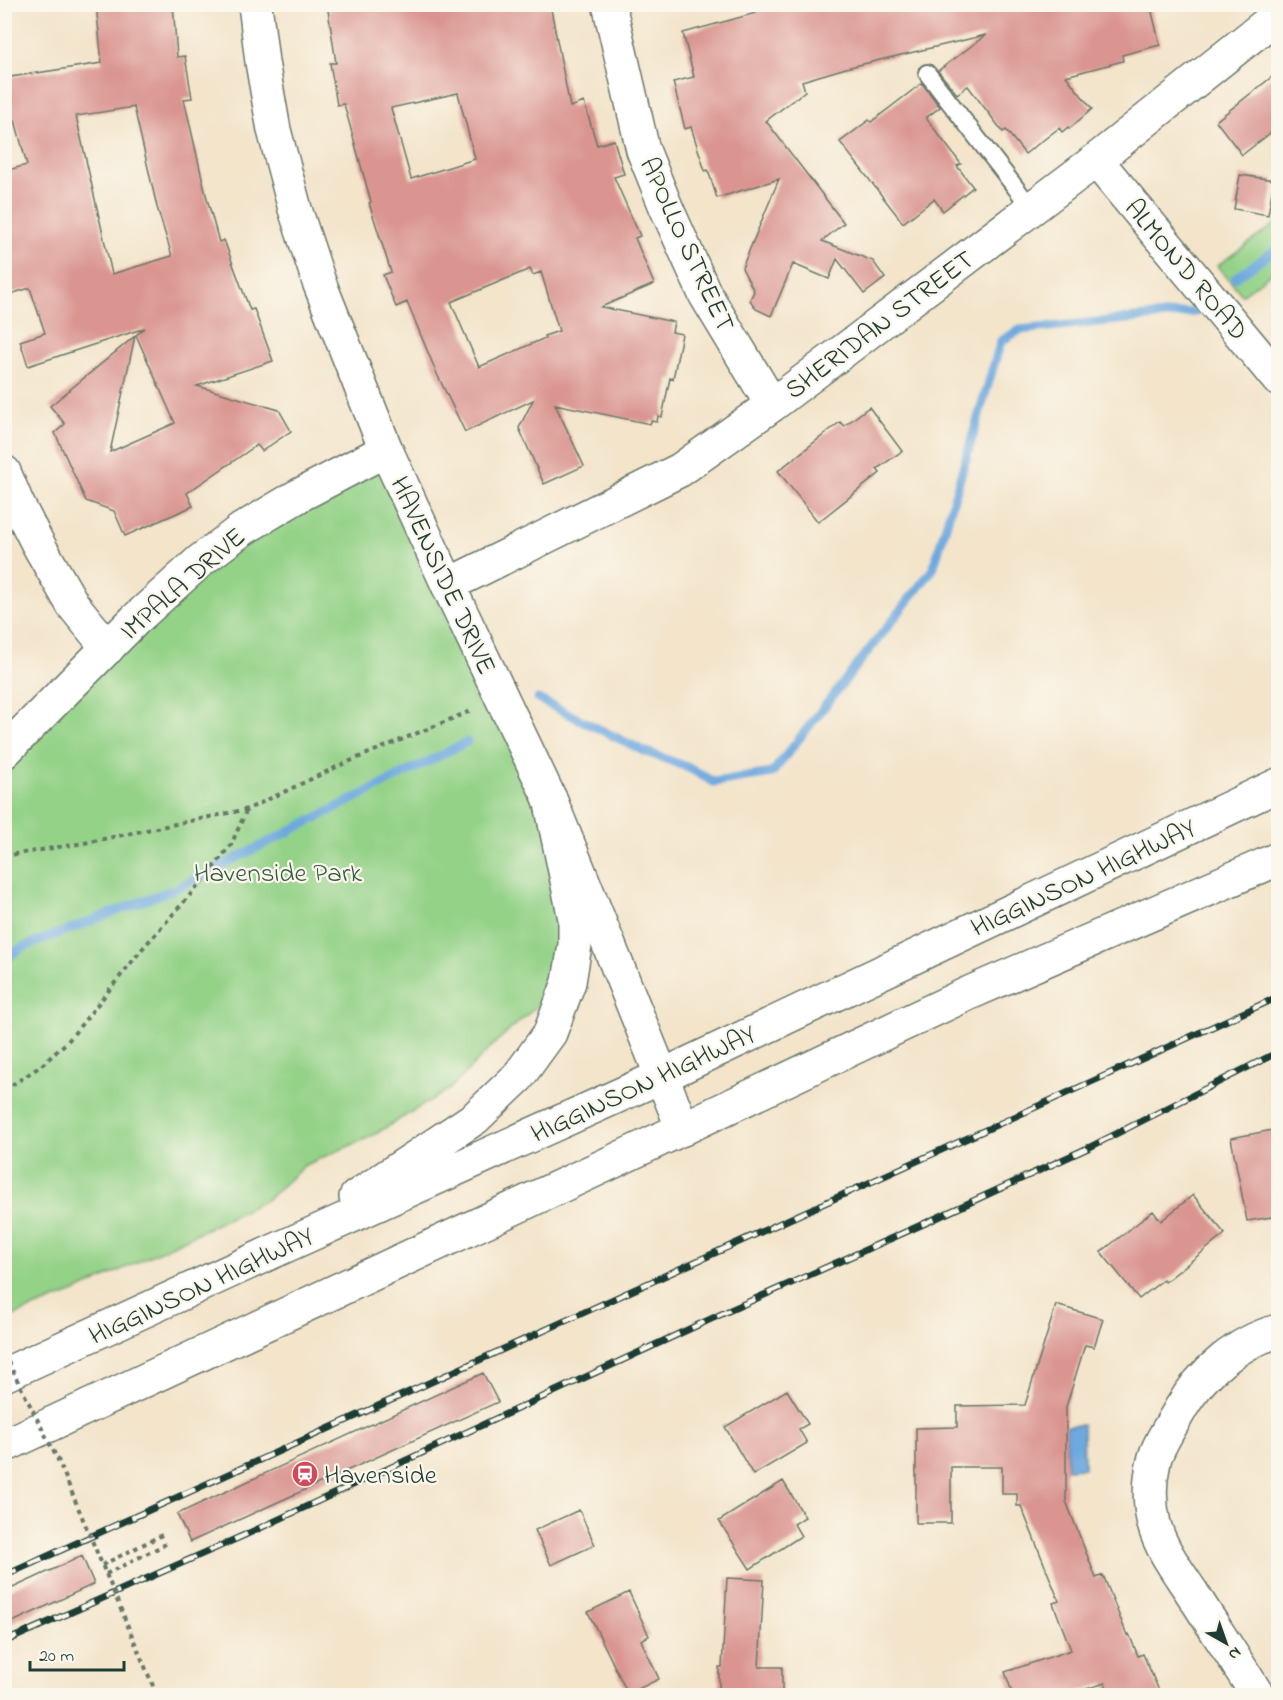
<svg xmlns="http://www.w3.org/2000/svg" width="1283" height="1700" font-family="'Indie Flower',sans-serif">
<style>
.green{fill:#94d288;stroke:#5a885e;stroke-width:1.5}
.water{fill:#6da8de;stroke:#467289;stroke-width:1.5}
.lines{fill:none;stroke-linecap:round;stroke-linejoin:round}
.stream{stroke:#6da8de;stroke-width:9}
.building{fill:#da9591;fill-rule:evenodd}
.lane-casing{stroke:#697768;stroke-width:20}
.street-casing{stroke:#697768;stroke-width:36}
.secondary-casing{stroke:#697768;stroke-width:36}
.highway-casing{stroke:#697768;stroke-width:36}
.path{stroke:#697768;stroke-width:4;stroke-dasharray:4.5 4.5;stroke-linecap:butt}
.lane{stroke:#fff;stroke-width:16}
.street{stroke:#fff;stroke-width:33}
.secondary{stroke:#fff;stroke-width:33}
.highway{stroke:#fff;stroke-width:33}
.rail-casing{stroke:#1f3d34;stroke-width:7}
.rail{stroke:#fbf7ec;stroke-width:4.5;stroke-dasharray:14;stroke-linecap:butt}
.path-bridge{stroke:#697768;stroke-width:4;stroke-dasharray:4.5 4.5;stroke-linecap:butt}
.labels{text-anchor:middle;stroke-width:4.5;stroke-linejoin:round;paint-order:stroke}
.street-label{font-size:27px;fill:#1f3d34;stroke:#fbf7ec}
.park-label{font-size:27px;fill:#365b45;stroke:#fbf7ec}
.poi-label{font-size:27px;fill:#1f3d34;stroke:#fbf7ec;text-anchor:start}
</style>
<rect width="100%" height="100%" fill="#fbf7ec"/>
<filter id="ink" filterUnits="userSpaceOnUse"><feTurbulence type="fractalNoise" baseFrequency=".0167" numOctaves="2"/><feDisplacementMap in="SourceGraphic" scale="12" xChannelSelector="R" yChannelSelector="G"/><feConvolveMatrix kernelMatrix="1 2 1 2 8 2 1 2 1" color-interpolation-filters="sRGB"/></filter>
<filter id="wash" filterUnits="userSpaceOnUse"><feTurbulence type="fractalNoise" baseFrequency=".008" numOctaves="4" result="noise"/><feDisplacementMap in="SourceGraphic" scale="24" xChannelSelector="R" yChannelSelector="G"/><feGaussianBlur stdDeviation="1.35" result="paint"/><feColorMatrix in="noise" values="0 0 0 0 0 0 0 0 0 0 0 0 0 0 0 0 0 1.4 0 .05"/><feComposite in="paint" operator="in"/></filter>
<g filter="url(#wash)">
<rect width="100%" height="100%" fill="#f3e4ca"/>
<path class="green" d="M 1278,222 L 1278,268 L 1242,295 L 1217,266 Z
M 385,451 L 547,796 L 565,982 L 497,1041 L 450,1089 L 370,1137 L 305,1165 L 268,1199 L 75,1292 L 5,1319 L 5,751 L 136,620 Z"/>
<path class="water" d="M 1083,1425 L 1084,1468 L 1067,1469 L 1066,1426 Z"/>
<g class="lines">
<path class="stream" d="M 1235,278 L 1278,248
M 538,699 L 644,751 L 687,767 L 714,782 L 772,773 L 933,569 L 1001,341 L 1020,330 L 1195,312
M 4,961 L 21,948 L 179,887 L 467,742"/>
</g>
<g id="blocks">
<path class="building" d="M 96,4 L 173,4 L 177,57 L 185,56 L 192,98 L 184,99 L 205,191 L 219,242 L 224,240 L 250,310 L 254,309 L 273,361 L 197,386 L 279,410 L 291,431 L 262,451 L 257,445 L 187,493 L 193,506 L 125,536 L 114,511 L 86,501 L 55,433 L 65,424 L 50,406 L 135,336 L 110,452 L 175,423 L 136,335 L 145,328 L 28,366 L 20,341 L 45,333 L 30,288 L 4,296 L 4,171 L 27,165 L 15,120 L 4,121 L 4,78 L 102,63 ZM 134,107 L 157,207 L 172,256 L 112,274 L 76,116 Z
M 331,4 L 550,4 L 570,107 L 584,102 L 597,145 L 614,140 L 624,174 L 614,177 L 640,236 L 635,238 L 654,284 L 601,307 L 674,322 L 672,332 L 682,334 L 673,379 L 670,378 L 662,417 L 658,416 L 657,422 L 651,421 L 650,424 L 555,404 L 584,466 L 544,484 L 519,428 L 533,400 L 465,432 L 437,374 L 407,302 L 396,307 L 383,275 L 391,272 L 369,203 L 371,202 L 344,104 L 337,105 L 330,63 L 336,63 L 328,10 L 332,9 ZM 458,93 L 475,159 L 411,179 L 391,108 ZM 530,269 L 533,275 L 541,272 L 559,331 L 544,336 L 545,338 L 479,367 L 451,302 Z
M 754,4 L 1150,4 L 1160,45 L 1122,55 L 1123,61 L 1066,76 L 1092,109 L 1069,129 L 1068,127 L 1062,132 L 1059,128 L 1025,154 L 1006,130 L 1003,132 L 968,86 L 957,94 L 938,71 L 986,35 L 846,68 L 802,81 L 805,91 L 766,121 L 844,223 L 822,241 L 873,261 L 885,278 L 864,294 L 837,259 L 829,279 L 793,264 L 771,316 L 756,309 L 750,300 L 754,291 L 742,268 L 779,179 L 717,198 L 708,170 L 705,171 L 691,127 L 685,129 L 673,82 L 694,77 L 683,33 L 756,13 Z
M 1278,72 L 1278,127 L 1242,155 L 1216,121 Z
M 922,83 L 940,107 L 926,118 L 961,164 L 957,166 L 973,187 L 943,211 L 934,199 L 903,223 L 840,142 L 869,120 L 871,122 Z
M 1240,175 L 1274,180 L 1268,215 L 1234,209 Z
M 869,407 L 902,451 L 877,469 L 880,473 L 818,522 L 778,471 L 840,422 L 844,426 Z
M 1278,1129 L 1278,1216 L 1247,1221 L 1231,1138 Z
M 1193,1195 L 1225,1234 L 1165,1282 L 1163,1280 L 1139,1299 L 1101,1252 L 1153,1211 L 1161,1221 Z
M 1056,1305 L 1103,1319 L 1094,1347 L 1085,1345 L 1066,1407 L 1066,1501 L 1096,1578 L 1103,1575 L 1127,1635 L 1129,1634 L 1138,1656 L 1143,1654 L 1161,1695 L 1110,1695 L 1105,1683 L 1067,1695 L 1013,1695 L 1005,1672 L 1071,1650 L 1053,1603 L 1059,1601 L 1021,1506 L 1017,1506 L 1017,1494 L 1002,1494 L 1002,1467 L 951,1467 L 951,1523 L 916,1523 L 916,1428 L 957,1427 L 957,1406 L 1025,1405 Z
M 483,1373 L 498,1402 L 190,1542 L 177,1514 Z
M 787,1390 L 808,1424 L 799,1429 L 807,1443 L 753,1475 L 725,1427 Z
M 783,1481 L 805,1517 L 794,1524 L 801,1536 L 750,1569 L 719,1521 Z
M 579,1510 L 595,1545 L 551,1565 L 535,1530 Z
M 82,1556 L 94,1584 L 4,1626 L 4,1592 Z
M 727,1578 L 764,1580 L 759,1667 L 782,1667 L 782,1695 L 719,1695 L 719,1667 L 722,1667 Z
M 629,1592 L 649,1636 L 641,1640 L 659,1679 L 628,1694 L 588,1612 Z"/>
</g>
</g>
<g filter="url(#ink)">
<use href="#blocks" fill-opacity="0" stroke="#697768" stroke-width="1.5"/>
<g class="lines">
<defs>
<path id="lane" d="M 927,73 L 1032,209"/>
<path id="street" d="M 609,4 L 643,150 L 666,207 L 705,294 L 772,405
M 1096,160 L 1278,379
M 4,472 L 17,503 L 38,544 L 73,605 L 108,648
M 448,585 L 680,470 L 772,405 L 1096,160 L 1278,15
M 4,752 L 135,620 L 200,561 L 241,530 L 298,496 L 386,450
M 1258,1696 C 1237,1662 1215,1629 1194,1596 C 1179,1573 1161,1550 1154,1524 C 1149,1503 1149,1482 1154,1461 C 1157,1446 1173,1423 1181,1408 C 1202,1372 1238,1342 1278,1331"/>
<path id="secondary" d="M 255,4 L 262,62 L 274,130 L 295,209 L 319,282 L 386,450 L 448,585 L 550,799 L 683,1129"/>
<path id="highway" d="M 356,1197 L 475,1118 L 518,1077 L 550,1033 L 569,982 L 575,945 L 575,919 L 550,799
M 4,1375 L 274,1251 L 662,1076 L 1278,785
M 4,1446 L 608,1164 L 967,994 L 1278,859"/>
</defs>
<use href="#lane" class="lane-casing"/>
<use href="#street" class="street-casing"/>
<use href="#secondary" class="secondary-casing"/>
<use href="#highway" class="highway-casing"/>
<path class="path" d="M 4,856 L 84,843 L 248,809 L 343,764 L 473,710
M 4,1090 L 41,1066 L 68,1041 L 143,948 L 205,878 L 231,845 L 247,809
M 102,1565 L 162,1535
M 106,1574 L 166,1544
M 156,1693 L 157,1696"/>
<use href="#lane" class="lane"/>
<use href="#street" class="street"/>
<use href="#secondary" class="secondary"/>
<use href="#highway" class="highway"/>
<defs>
<path id="rail" d="M 4,1576 L 1278,997
M 4,1642 L 247,1534 L 726,1312 L 919,1226 L 1090,1147 L 1278,1052"/>
</defs>
<use href="#rail" class="rail-casing"/>
<use href="#rail" class="rail"/>
<path class="path-bridge" d="M 4,1354 L 59,1462 L 156,1693"/>
</g>
</g>
<defs>
<symbol id="station-disc" viewBox="-11 -11 22 22"><circle r="9.5" fill="#d1495b" stroke="#fbf7ec"/><path d="M-3-6H3Q5-6 5-4V2Q5 4 3 4L4.5 6H3L1.5 4h-3L-3 6H-4.5L-3 4Q-5 4-5 2V-4Q-5-6-3-6ZM-3.5-4v3h7v-3ZM-3.5 1v1.5H-2V1ZM2 1v1.5H3.5V1Z" fill="#fff"/></symbol>
</defs>
<g fill-rule="evenodd">
<use href="#station-disc" x="290" y="1459" width="30" height="30"/>
</g>
<g class="labels">
<g class="street-label">
<text transform="translate(688 244) rotate(65)" y="9">APOLLO STREET</text>
<text transform="translate(1187 269) rotate(50)" y="9">ALMOND ROAD</text>
<text transform="translate(879 324) rotate(-37)" y="9">SHERIDAN STREET</text>
<text transform="translate(444 575) rotate(65)" y="9">HAVENSIDE DRIVE</text>
<text transform="translate(182 583) rotate(-41)" y="9">IMPALA DRIVE</text>
<text transform="translate(1083 877) rotate(-25)" y="9">HIGGINSON HIGHWAY</text>
<text transform="translate(643 1083) rotate(-25)" y="9">HIGGINSON HIGHWAY</text>
<text transform="translate(201 1285) rotate(-25)" y="9">HIGGINSON HIGHWAY</text>
</g>
<g class="park-label">
<text x="278" y="881">Havenside Park</text>
</g>
<g class="poi-label">
<text x="324" y="1483">Havenside</text>
</g>
</g>
<rect width="1283" height="1700" fill="none" stroke="#fbf7ec" stroke-width="24"/>
<g transform="translate(1226 1643) rotate(140)" stroke="#fbf7ec" stroke-width="4.5" paint-order="stroke">
<path d="M0-4.5L10 22L0 15L-10 22Z" fill="#1f3d34"/>
<text y="-9" font-size="16" font-weight="bold" text-anchor="middle" fill="#1f3d34">N</text>
</g>
<path d="M30 1661v9h94v-9" fill="none" stroke="#1f3d34" stroke-width="3"/>
<text x="39" y="1661" font-size="18" fill="#1f3d34" stroke="#fbf7ec" stroke-width="4.5" paint-order="stroke">20 m</text>
</svg>
